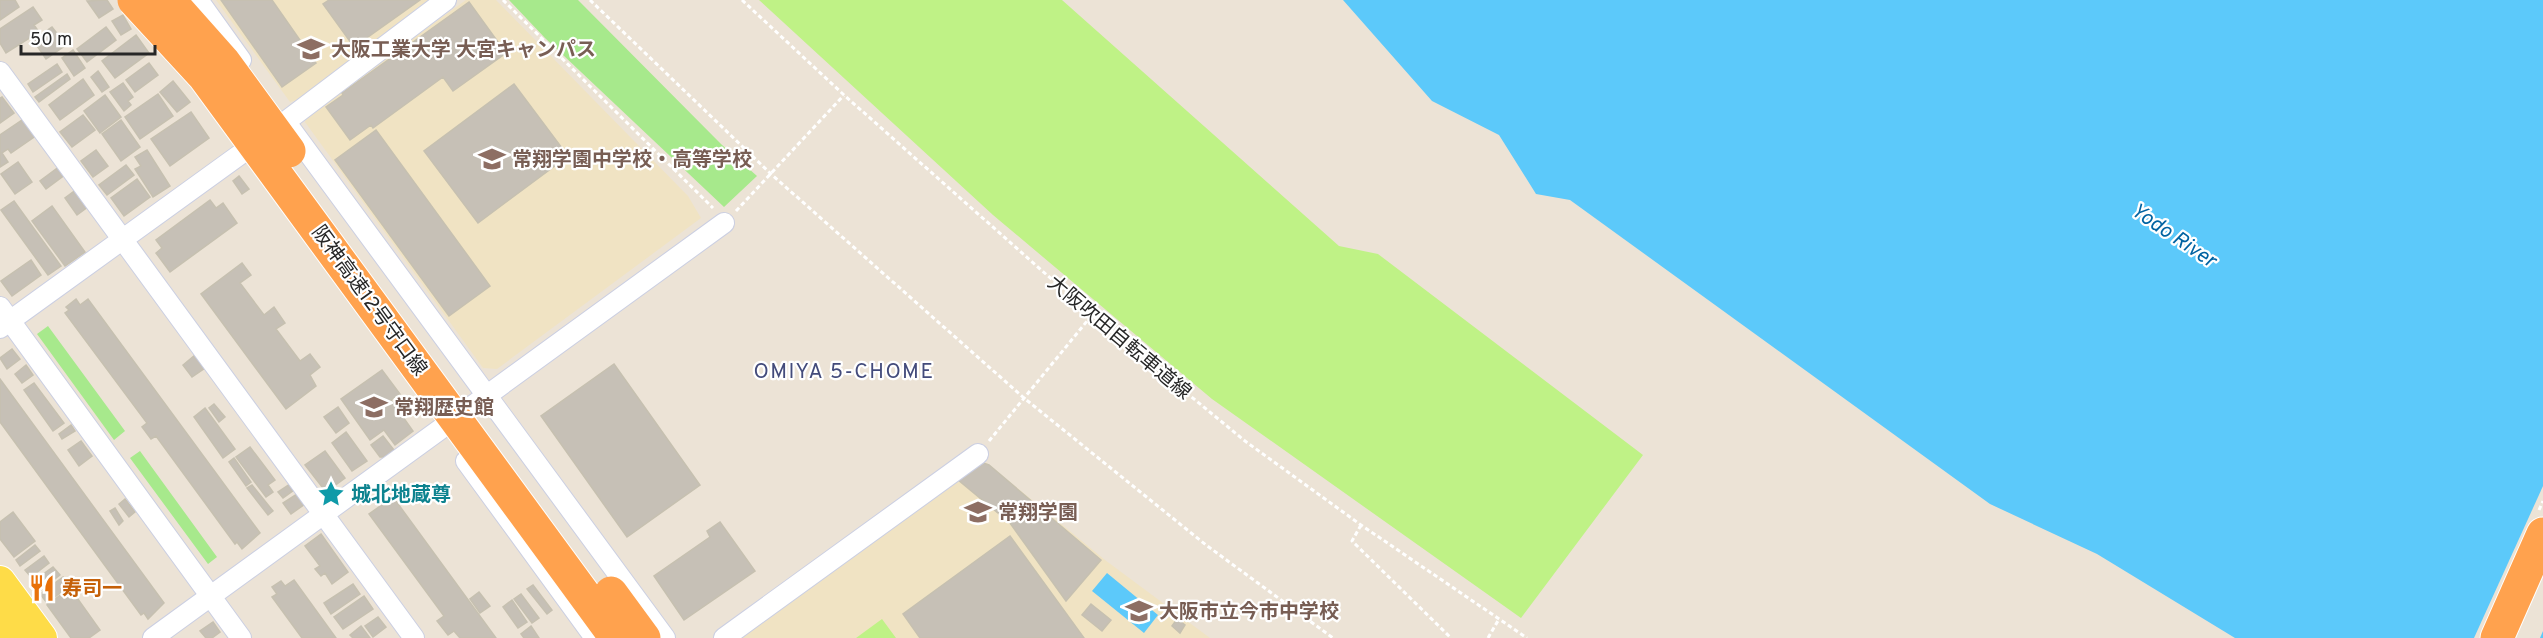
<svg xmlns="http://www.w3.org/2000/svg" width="2543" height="638" font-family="Overpass,'Noto Sans JP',sans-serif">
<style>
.education{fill:#f0e3c3}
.green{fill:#a7e98c}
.pitch{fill:#bff286}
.water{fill:#5cc9fa}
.pier{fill:#ece3d6}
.building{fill:#c6c0b6;stroke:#c6c0b0;stroke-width:1.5}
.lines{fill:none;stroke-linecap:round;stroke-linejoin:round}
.street-casing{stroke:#cbcfe2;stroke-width:22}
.primary-casing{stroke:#fff;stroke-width:32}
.highway-casing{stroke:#fff;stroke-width:35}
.path{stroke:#fff;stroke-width:3;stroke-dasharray:4.5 3;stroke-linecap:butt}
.street{stroke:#fff;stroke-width:20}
.primary{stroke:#fedc48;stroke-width:30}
.highway{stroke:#ffa24e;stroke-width:33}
.highway-bridge-casing{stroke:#fff;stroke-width:35;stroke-linecap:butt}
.highway-bridge{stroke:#ffa24e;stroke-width:33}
.labels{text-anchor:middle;stroke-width:4.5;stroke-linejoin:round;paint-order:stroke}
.education-label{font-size:20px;font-weight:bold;fill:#785e54;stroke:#fff;text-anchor:start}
.street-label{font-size:20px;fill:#272727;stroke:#fff}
.culture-label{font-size:20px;font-weight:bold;fill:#0d838f;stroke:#fff;text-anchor:start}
.food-label{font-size:20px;font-weight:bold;fill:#c56008;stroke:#fff;text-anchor:start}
.water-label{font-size:21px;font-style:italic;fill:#0063a2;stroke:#fff}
.neighbourhood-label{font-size:21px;letter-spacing:1.5px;fill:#434b7b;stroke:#fff}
</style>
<rect width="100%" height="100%" fill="#ece3d6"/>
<path class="education" d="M 216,0 L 435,0 L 306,98 L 290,102 Z
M 466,0 L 496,0 L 688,196 L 701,218 L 497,369 L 483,368 L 305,122 L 307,114 Z
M 980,461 L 987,463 L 1105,560 L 1210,638 L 735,638 Z"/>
<path class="green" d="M 509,0 L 578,0 L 721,144 L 757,176 L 724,207 L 545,38 Z
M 48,326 L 125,431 L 114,440 L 37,334 Z
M 140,451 L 217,557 L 208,564 L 130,458 Z"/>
<path class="pitch" d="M 759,0 L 1062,0 L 1339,246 L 1378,254 L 1643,455 L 1521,618 L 1212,399 L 993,215 Z
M 882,619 L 896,638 L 856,638 Z"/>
<path class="water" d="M 1343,0 L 2543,0 L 2543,638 L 2235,638 L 2097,554 L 1990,504 L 1570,200 L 1536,194 L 1499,135 L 1432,101 Z
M 1107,573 L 1158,615 L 1144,633 L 1092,591 Z"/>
<path class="pier" d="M 2543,486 L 2543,631 L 2540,638 L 2474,638 Z"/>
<path class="building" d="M 0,0 L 15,0 L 19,7 L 0,20 Z
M 107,0 L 113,9 L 99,18 L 87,1 Z
M 221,0 L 272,0 L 316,63 L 282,87 Z
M 329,0 L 420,0 L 354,47 L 323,4 Z
M 469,2 L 506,53 L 453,91 L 443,77 L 373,128 L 371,125 L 350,140 L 326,107 L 343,95 L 342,93 Z
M 33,7 L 42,20 L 34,25 L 39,32 L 6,53 L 0,43 L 0,29 Z
M 123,15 L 131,29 L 121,35 L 112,21 Z
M 52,27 L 66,45 L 46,59 L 33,40 Z
M 106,27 L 116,40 L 87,62 L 77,49 Z
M 136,35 L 149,53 L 115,78 L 102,61 Z
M 73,50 L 85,68 L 74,76 L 62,58 Z
M 149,63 L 158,75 L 135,92 L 126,80 Z
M 57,64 L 62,72 L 33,92 L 28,84 Z
M 98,71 L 109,87 L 102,92 L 91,77 Z
M 67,74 L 70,79 L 39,102 L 35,97 Z
M 83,79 L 94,95 L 60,120 L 49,105 Z
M 173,81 L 190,102 L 177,112 L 160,92 Z
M 123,83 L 133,97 L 128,101 L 131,105 L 124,111 L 110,92 Z
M 514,84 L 568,156 L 478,223 L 424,151 Z
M 158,94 L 173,116 L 140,139 L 125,117 Z
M 105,95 L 121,117 L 100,133 L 84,111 Z
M 2,97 L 14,113 L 0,123 L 0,98 Z
M 191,112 L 209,138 L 170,166 L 151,139 Z
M 83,115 L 95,130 L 72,147 L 60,132 Z
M 25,118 L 37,135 L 11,153 L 8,149 L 2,153 L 8,162 L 0,167 L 0,135 Z
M 121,120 L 140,147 L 121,161 L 102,134 Z
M 376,130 L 490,286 L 449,316 L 335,160 Z
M 96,150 L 108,166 L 93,177 L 81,161 Z
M 147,150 L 170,186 L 153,197 L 135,169 L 141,166 L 135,157 Z
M 18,162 L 32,182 L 15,194 L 1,174 Z
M 126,165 L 134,175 L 107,195 L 99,185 Z
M 60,166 L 66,174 L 46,189 L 40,181 Z
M 239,176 L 249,189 L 242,194 L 233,181 Z
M 137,179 L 150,197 L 124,216 L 111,198 Z
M 77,189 L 89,206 L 77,215 L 65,198 Z
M 210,200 L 216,208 L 223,203 L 237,223 L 170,272 L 156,253 L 162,248 L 156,240 Z
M 14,201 L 61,266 L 48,275 L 1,210 Z
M 52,206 L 85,252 L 65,266 L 32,221 Z
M 31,260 L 41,275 L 12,296 L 1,281 Z
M 242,263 L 251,275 L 240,283 L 264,315 L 274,307 L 285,323 L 276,329 L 300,361 L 310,354 L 320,367 L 310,375 L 316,386 L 286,409 L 201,294 Z
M 76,299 L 80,305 L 88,299 L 260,533 L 242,549 L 237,542 L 235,544 L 156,436 L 151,439 L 142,427 L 147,423 L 65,313 L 69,310 L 66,307 Z
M 12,349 L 20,359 L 7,369 L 0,358 Z
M 195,355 L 205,368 L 192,377 L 183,365 Z
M 614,364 L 700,485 L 627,537 L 541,416 Z
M 26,365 L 33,375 L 22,383 L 15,374 Z
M 382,370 L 400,394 L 391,400 L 413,431 L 395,445 L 384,430 L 370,440 L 341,399 Z
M 0,379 L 164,603 L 148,619 L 144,613 L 141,615 L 0,422 Z
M 34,383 L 64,423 L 53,431 L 24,390 Z
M 214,404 L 225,417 L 219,422 L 209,408 Z
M 338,407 L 349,423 L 336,433 L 324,417 Z
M 205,408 L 235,449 L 223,458 L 194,417 Z
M 71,425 L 75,431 L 62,439 L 59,434 Z
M 346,432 L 367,461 L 352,471 L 332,443 Z
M 383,436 L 394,450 L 384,457 L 380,457 L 371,445 Z
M 81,441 L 92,456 L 79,466 L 68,450 Z
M 250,447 L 275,480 L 268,485 L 273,492 L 266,497 L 236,457 Z
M 325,451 L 345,478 L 326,492 L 305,465 Z
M 234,458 L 251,482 L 246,486 L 229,462 Z
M 980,462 L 989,465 L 1101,560 L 1066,601 L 1010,523 L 957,479 Z
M 290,484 L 294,490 L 283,498 L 278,492 Z
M 252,485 L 273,511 L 268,515 L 247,488 Z
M 297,494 L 305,504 L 291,514 L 283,503 Z
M 393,497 L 496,638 L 460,638 L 454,631 L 448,635 L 437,621 L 444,616 L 369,514 Z
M 125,499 L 135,512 L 129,517 L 119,504 Z
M 115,508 L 123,521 L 119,525 L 110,511 Z
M 13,512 L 35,541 L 14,557 L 0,539 L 0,522 Z
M 720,522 L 755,571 L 684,620 L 654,576 L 710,537 L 707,531 Z
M 321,534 L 348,572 L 332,584 L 325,573 L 321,576 L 315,569 L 320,566 L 305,546 Z
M 1010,536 L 1084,638 L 920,638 L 903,614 Z
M 35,545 L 40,551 L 20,566 L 16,560 Z
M 44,556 L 49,563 L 31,577 L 25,570 Z
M 53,567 L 60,575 L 38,592 L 31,583 Z
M 63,577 L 69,586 L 47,603 L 40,594 Z
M 294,580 L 336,638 L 302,638 L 272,597 L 277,594 L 272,587 L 281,581 L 285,586 Z
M 353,584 L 360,594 L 331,614 L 324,603 Z
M 533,585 L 552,610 L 547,614 L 527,589 Z
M 70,588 L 100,630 L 89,638 L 71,638 L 47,605 Z
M 479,592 L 490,606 L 480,613 L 470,599 Z
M 521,594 L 539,618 L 532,623 L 514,599 Z
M 364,596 L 373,609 L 343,629 L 334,617 Z
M 512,600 L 527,622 L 518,628 L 503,607 Z
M 1091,604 L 1111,620 L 1102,631 L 1082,615 Z
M 378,617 L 386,627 L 373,637 L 365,626 Z
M 1177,619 L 1185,625 L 1180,633 L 1172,626 Z
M 213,622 L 220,632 L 212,638 L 206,638 L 200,631 Z
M 361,626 L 370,638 L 353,638 L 350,635 Z
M 531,626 L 539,638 L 524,638 L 521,634 Z"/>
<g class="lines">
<defs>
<path id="street" d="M 198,0 L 241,60
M 0,72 L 414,638
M 290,128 L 665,638
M 0,307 L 241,638
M 0,328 L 285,122 L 446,0
M 466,461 L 595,638
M 153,638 L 724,223
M 724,638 L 978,454"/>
<path id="primary" d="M 0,581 L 42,638
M 0,619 L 14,638"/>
<path id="highway" d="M 2497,638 L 2543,534"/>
</defs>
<use href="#street" class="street-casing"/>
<use href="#primary" class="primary-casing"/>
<use href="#highway" class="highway-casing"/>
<path class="path" d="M 503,0 L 713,208
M 590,0 L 771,174 L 1024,398 L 1206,545 L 1333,638
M 742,0 L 844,95 L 1092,315 L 1245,441 L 1361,525 L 1527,638
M 736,211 L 844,95
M 989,441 L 1092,315
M 2539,510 L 2543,501
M 1361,525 L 1352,541 L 1451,638
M 1488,638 L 1499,619"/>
<use href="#street" class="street"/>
<use href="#primary" class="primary"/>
<use href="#highway" class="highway"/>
<defs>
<path id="highway-bridge" d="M 134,0 L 204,76 L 616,638
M 169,0 L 224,62 L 289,151
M 611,593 L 644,638"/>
</defs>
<use href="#highway-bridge" class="highway-bridge-casing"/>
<use href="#highway-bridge" class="highway-bridge"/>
</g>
<defs>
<symbol id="university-bare" viewBox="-9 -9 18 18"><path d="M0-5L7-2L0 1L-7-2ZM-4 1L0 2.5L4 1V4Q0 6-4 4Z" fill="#8d6e63" stroke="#fff" stroke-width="2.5" paint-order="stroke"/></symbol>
<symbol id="school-bare" viewBox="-9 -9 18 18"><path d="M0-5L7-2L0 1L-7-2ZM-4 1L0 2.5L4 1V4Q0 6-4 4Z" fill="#8d6e63" stroke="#fff" stroke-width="2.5" paint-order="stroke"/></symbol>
<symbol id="sight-bare" viewBox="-9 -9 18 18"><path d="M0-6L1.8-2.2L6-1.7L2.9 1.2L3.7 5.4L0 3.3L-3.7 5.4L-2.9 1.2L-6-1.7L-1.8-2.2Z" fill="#0f9aa8" stroke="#fff" stroke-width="2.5" paint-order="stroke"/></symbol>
<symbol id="restaurant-bare" viewBox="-9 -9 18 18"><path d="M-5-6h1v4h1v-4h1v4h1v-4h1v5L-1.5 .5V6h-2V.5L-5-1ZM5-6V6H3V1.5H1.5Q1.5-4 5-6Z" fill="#e8710a" stroke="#fff" stroke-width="2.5" paint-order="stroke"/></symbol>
</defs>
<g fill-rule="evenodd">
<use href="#university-bare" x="292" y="30" width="38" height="38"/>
<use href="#school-bare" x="473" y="140" width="38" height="38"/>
<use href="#university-bare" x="355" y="388" width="38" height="38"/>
<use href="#sight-bare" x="312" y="475" width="38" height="38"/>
<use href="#school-bare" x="959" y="493" width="38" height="38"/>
<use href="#restaurant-bare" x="23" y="569" width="38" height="38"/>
<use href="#school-bare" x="1120" y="592" width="38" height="38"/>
</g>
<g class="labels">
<g class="education-label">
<text x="331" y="56">大阪工業大学 大宮キャンパス</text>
<text x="512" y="166">常翔学園中学校・高等学校</text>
<text x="394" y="414">常翔歴史館</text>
<text x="998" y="519">常翔学園</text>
<text x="1159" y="618">大阪市立今市中学校</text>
</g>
<g class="street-label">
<text transform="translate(370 300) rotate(54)" y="7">阪神高速12号守口線</text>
<text transform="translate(1120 337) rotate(40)" y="7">大阪吹田自転車道線</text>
</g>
<g class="culture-label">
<text x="351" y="501">城北地蔵尊</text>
</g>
<g class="food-label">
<text x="62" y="595">寿司一</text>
</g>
<g class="water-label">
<text transform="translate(2174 235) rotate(34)" y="7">Yodo River</text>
</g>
<g class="neighbourhood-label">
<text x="844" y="378">OMIYA 5-CHOME</text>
</g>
</g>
<path d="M21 45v9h134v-9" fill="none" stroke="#272727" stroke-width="3"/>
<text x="30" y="45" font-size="18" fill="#272727" stroke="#ffffff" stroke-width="4.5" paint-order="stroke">50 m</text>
</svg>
